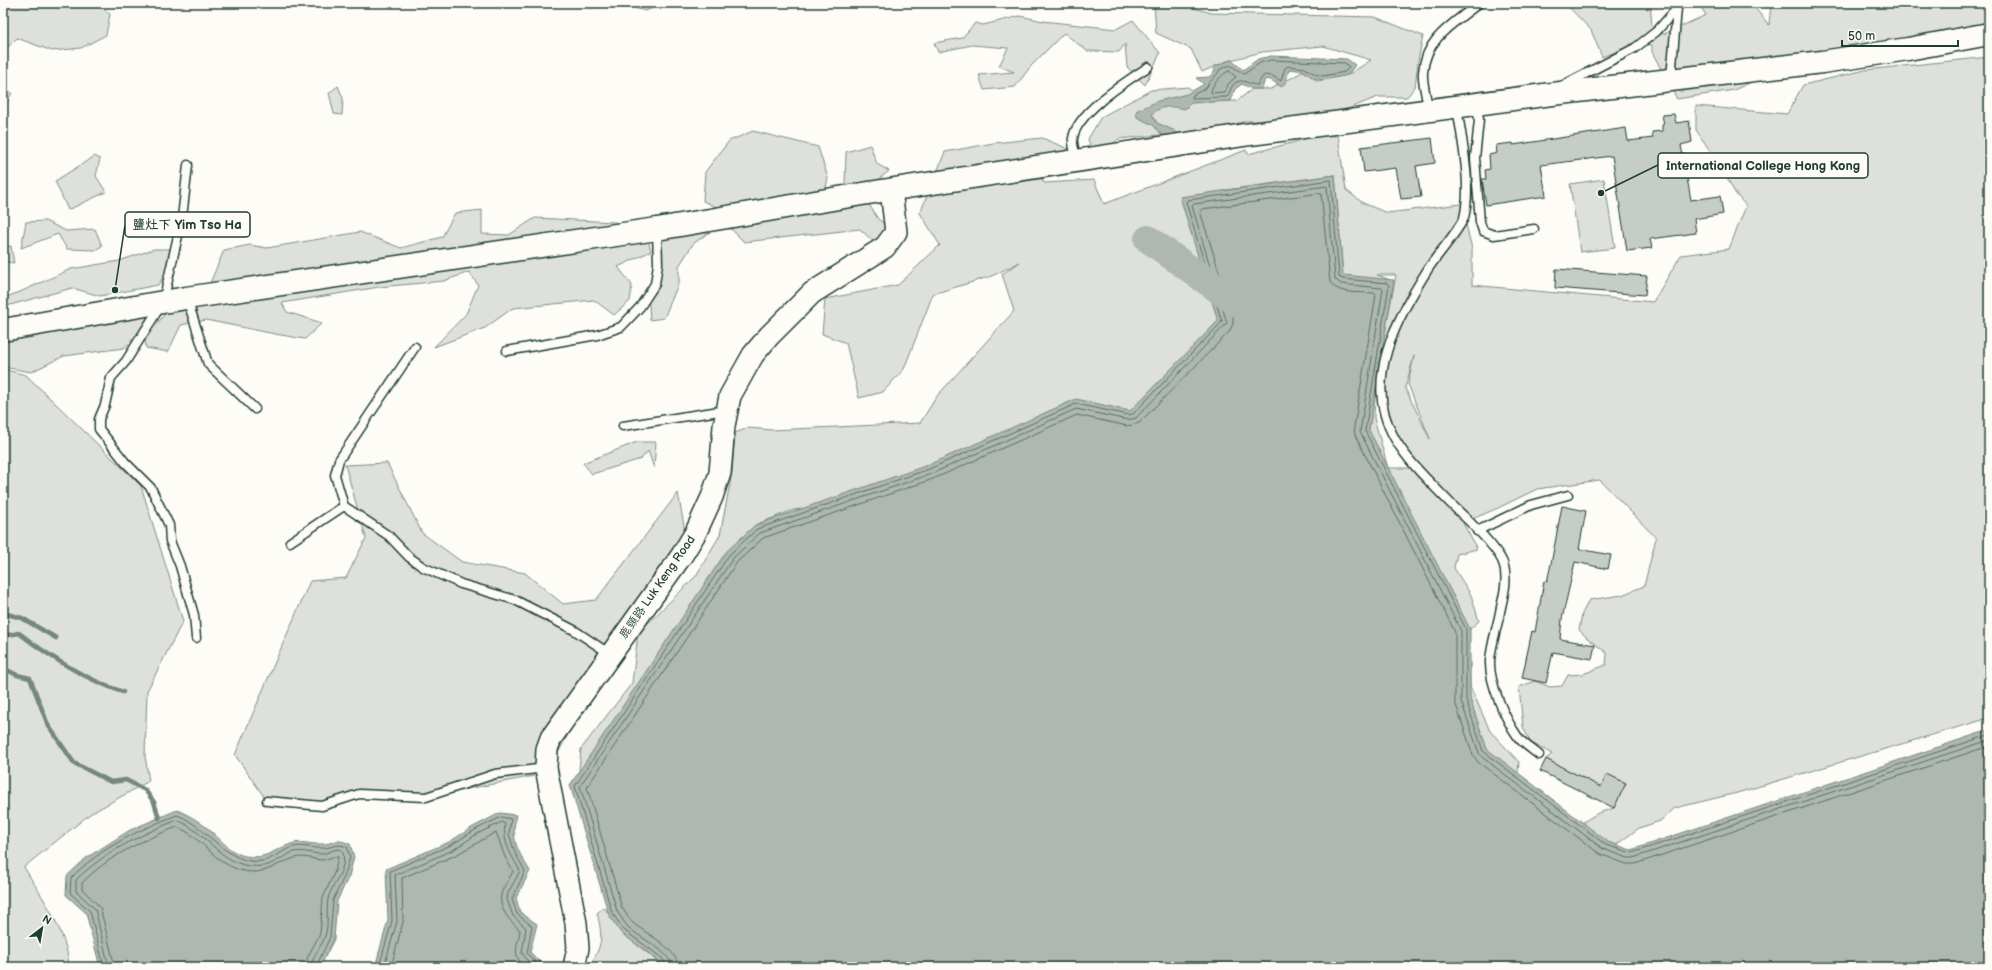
<svg xmlns="http://www.w3.org/2000/svg" width="1992" height="970" font-family="'Balsamiq Sans','LXGW WenKai TC',sans-serif">
<style>
.green{fill:#dde0db;stroke:#7e8e88;fill-rule:evenodd}
.water{fill:#aeb8b1;stroke:#75877f}
.lines{fill:none;stroke-linecap:round;stroke-linejoin:round}
.shore{stroke:#586e66;stroke-width:1}
.stream{stroke:#75877f;stroke-width:4.5}
.river{stroke:#aeb8b1;stroke-width:28}
.building{fill:#c6cdc7;stroke:#1f3d34}
.service-casing{stroke:#1f3d34;stroke-width:11}
.tertiary-casing{stroke:#1f3d34;stroke-width:24}
.secondary-casing{stroke:#1f3d34;stroke-width:25}
.service{stroke:#fdfcf7;stroke-width:8}
.tertiary{stroke:#fdfcf7;stroke-width:21}
.secondary{stroke:#fdfcf7;stroke-width:22}
.labels{text-anchor:middle;stroke-width:4;stroke-linejoin:round;paint-order:stroke}
.street-label{font-size:12px;fill:#1f3d34;stroke:#fdfcf7}
.leader{fill:none;stroke:#1f3d34;stroke-width:1.5}
.callout-dot{fill:#1f3d34;stroke:#fdfcf7;stroke-width:1.5}
.callout{fill:#fdfcf7;stroke:#1f3d34;stroke-width:1.5}
.callout-label{font-size:13px;text-anchor:middle;font-weight:bold;fill:#1f3d34}
</style>
<rect width="100%" height="100%" fill="#fdfcf7"/>
<filter id="ink" filterUnits="userSpaceOnUse"><feTurbulence type="fractalNoise" baseFrequency=".025" numOctaves="2"/><feDisplacementMap in="SourceGraphic" scale="8" xChannelSelector="R" yChannelSelector="G"/><feConvolveMatrix kernelMatrix="1 2 1 2 8 2 1 2 1" color-interpolation-filters="sRGB"/></filter>
<g filter="url(#ink)">
<path class="green" d="M 3,3 L 98,3 L 110,14 L 106,35 L 81,48 L 52,51 L 17,38 L 3,52 Z
M 619,3 L 667,3 L 645,11 Z
M 1154,3 L 1178,3 L 1211,13 L 1375,17 L 1423,36 L 1418,61 L 1415,87 L 1407,97 L 1378,97 L 1317,121 L 1246,121 L 1219,129 L 1119,139 L 1094,159 L 1088,139 L 1101,117 L 1151,90 L 1188,87 L 1207,102 L 1237,101 L 1252,89 L 1271,89 L 1304,71 L 1317,81 L 1348,75 L 1371,60 L 1323,46 L 1262,52 L 1227,61 L 1202,72 L 1191,49 L 1156,33 Z
M 1565,3 L 1650,3 L 1652,27 L 1664,34 L 1706,15 L 1698,3 L 1751,3 L 1769,25 L 1771,3 L 1989,3 L 1989,41 L 1813,54 L 1734,90 L 1677,99 L 1652,52 L 1652,45 L 1637,44 L 1602,57 L 1591,30 Z
M 1020,16 L 1043,21 L 1116,29 L 1133,20 L 1160,53 L 1145,85 L 1127,67 L 1125,44 L 1119,52 L 1087,51 L 1064,33 L 1031,66 L 1015,87 L 984,90 L 979,75 L 1014,72 L 999,66 L 1008,48 L 972,45 L 938,52 L 934,43 L 962,38 L 975,23 L 983,25 Z
M 1989,57 L 1989,718 L 1737,793 L 1675,808 L 1660,821 L 1639,828 L 1612,848 L 1585,838 L 1583,822 L 1598,813 L 1614,808 L 1617,787 L 1602,785 L 1585,787 L 1574,776 L 1546,759 L 1552,754 L 1530,742 L 1523,727 L 1519,687 L 1535,681 L 1550,687 L 1562,686 L 1568,675 L 1583,674 L 1606,665 L 1607,653 L 1587,638 L 1579,630 L 1582,614 L 1589,600 L 1622,595 L 1644,586 L 1656,538 L 1600,480 L 1537,489 L 1498,508 L 1463,523 L 1477,549 L 1457,554 L 1454,568 L 1471,595 L 1479,621 L 1470,629 L 1469,628 L 1470,686 L 1490,731 L 1519,762 L 1517,781 L 1507,785 L 1252,344 L 1175,366 L 1122,419 L 840,505 L 793,510 L 755,525 L 578,781 L 581,749 L 632,683 L 638,633 L 696,576 L 720,535 L 732,473 L 735,433 L 748,428 L 772,430 L 920,423 L 937,396 L 1014,311 L 1002,274 L 1020,262 L 992,276 L 933,294 L 904,369 L 883,392 L 859,398 L 846,343 L 822,334 L 825,299 L 898,285 L 940,245 L 920,213 L 945,152 L 994,143 L 1042,138 L 1071,150 L 1037,168 L 1044,183 L 1094,180 L 1104,204 L 1246,150 L 1248,154 L 1295,142 L 1315,135 L 1338,136 L 1346,190 L 1363,203 L 1387,213 L 1461,204 L 1472,249 L 1472,285 L 1653,302 L 1681,255 L 1729,249 L 1746,206 L 1735,193 L 1723,170 L 1696,130 L 1696,106 L 1787,114 L 1803,85 L 1865,70 ZM 1335,175 L 1342,265 L 1225,190 ZM 1377,275 L 1396,275 L 1381,354 L 1384,410 L 1416,468 L 1388,468 L 1374,418 L 1379,315 L 1388,279 ZM 1414,356 L 1408,384 L 1430,439 L 1405,388 Z
M 338,86 L 343,98 L 342,115 L 334,114 L 329,93 Z
M 3,88 L 12,93 L 3,109 Z
M 753,131 L 818,147 L 828,178 L 825,192 L 718,208 L 703,201 L 705,172 L 729,141 Z
M 870,145 L 877,164 L 889,171 L 868,188 L 845,186 L 846,152 Z
M 95,156 L 100,159 L 96,176 L 106,192 L 68,210 L 55,181 Z
M 1604,179 L 1615,248 L 1580,252 L 1570,184 Z
M 867,201 L 878,219 L 896,232 L 878,246 L 860,229 L 744,242 L 731,229 L 715,228 L 693,244 L 679,266 L 679,282 L 664,318 L 650,320 L 648,289 L 658,260 L 661,234 Z
M 482,210 L 482,234 L 509,235 L 535,218 L 615,222 L 637,232 L 648,239 L 651,251 L 618,267 L 632,285 L 630,301 L 614,315 L 594,300 L 513,308 L 485,328 L 434,347 L 466,314 L 478,285 L 469,272 L 444,281 L 379,287 L 282,303 L 287,312 L 322,323 L 305,339 L 275,334 L 206,320 L 181,325 L 168,352 L 146,348 L 145,339 L 168,310 L 208,288 L 224,250 L 250,245 L 267,248 L 360,232 L 401,248 L 442,237 L 455,213 Z
M 45,221 L 66,231 L 95,229 L 102,246 L 95,250 L 67,249 L 58,234 L 21,248 L 26,222 Z
M 11,246 L 14,263 L 3,261 L 3,247 Z
M 154,249 L 181,249 L 158,285 L 100,296 L 72,288 L 3,307 L 3,298 L 20,292 L 71,269 L 119,261 Z
M 133,304 L 152,320 L 124,348 L 64,356 L 31,372 L 3,367 L 3,324 Z
M 3,369 L 26,375 L 141,486 L 183,621 L 147,691 L 145,756 L 149,781 L 90,814 L 24,867 C 42,898 67,930 69,967 L 3,967 Z
M 637,442 L 656,442 L 654,468 L 648,451 L 641,459 L 592,474 L 583,463 Z
M 387,463 L 422,533 L 462,562 L 525,573 L 563,604 L 596,600 L 678,493 L 687,542 L 610,657 L 558,753 L 555,772 L 426,797 L 359,794 L 313,805 L 267,801 L 235,755 L 310,581 L 346,578 L 366,538 L 345,465 Z
M 604,907 L 620,931 L 665,967 L 589,967 C 603,944 603,938 597,913 Z"/>
<path class="water" d="M 1271,56 L 1347,59 L 1355,65 L 1348,75 L 1323,80 L 1313,78 L 1304,71 L 1289,69 L 1286,82 L 1282,87 L 1271,80 L 1265,79 L 1262,89 L 1252,89 L 1242,84 L 1235,89 L 1231,101 L 1191,103 L 1185,109 C 1173,106 1161,105 1152,114 L 1157,123 L 1173,130 L 1181,136 L 1166,139 L 1153,125 L 1137,117 L 1136,111 L 1158,101 L 1187,94 L 1204,84 L 1196,78 L 1209,77 L 1215,71 L 1213,67 L 1231,60 L 1243,70 L 1258,59 Z
M 1335,175 L 1343,275 L 1394,280 L 1369,430 L 1470,629 L 1470,699 L 1487,749 L 1608,842 L 1631,850 L 1989,730 L 1989,967 L 665,967 L 659,961 L 621,933 L 609,915 L 570,785 L 726,552 L 755,525 L 928,465 L 1076,399 L 1130,411 L 1218,321 L 1180,197 Z
M 177,810 C 191,816 202,823 213,833 C 223,842 231,853 245,856 C 267,860 272,850 291,844 C 301,840 311,845 321,844 C 335,844 334,837 350,844 L 354,857 L 349,876 L 337,901 L 334,939 L 320,967 L 100,967 L 86,913 L 66,895 L 67,876 L 86,858 L 130,830 Z
M 500,813 L 516,815 C 511,841 517,849 530,871 L 516,898 L 520,912 L 537,924 L 530,952 L 545,967 L 375,967 L 388,920 L 386,869 L 449,842 L 473,827 Z"/>
<g class="lines">
<path class="shore" d="M 1271,60 L 1345,63 L 1349,67 L 1345,72 L 1323,76 L 1315,74 L 1305,68 L 1288,66 L 1285,68 L 1281,81 L 1272,76 L 1265,75 L 1262,77 L 1258,85 C 1248,85 1242,76 1233,85 C 1230,88 1230,94 1227,97 L 1192,98 L 1193,95 L 1206,88 C 1209,80 1217,77 1220,69 L 1230,65 L 1244,74 L 1260,63 Z
M 1229,71 L 1236,77 L 1228,84 L 1225,92 L 1211,93 C 1210,86 1223,73 1229,71 Z
M 104,967 L 90,911 L 70,893 L 71,878 C 100,848 139,830 177,815 C 208,826 226,866 263,861 C 273,859 283,850 293,847 C 303,845 311,848 320,848 C 331,849 336,842 347,847 L 350,857 L 345,875 L 333,900 L 330,937 L 316,967
M 109,967 L 95,909 L 76,891 L 76,880 C 104,852 141,835 177,820 C 210,833 222,871 264,866 C 275,864 284,855 294,852 C 304,850 312,854 322,854 C 329,853 336,847 342,850 C 349,868 332,883 328,899 C 326,911 329,925 325,936 C 322,947 312,955 311,967
M 115,967 L 100,907 L 82,889 L 82,883 C 108,856 143,840 177,827 C 202,836 213,863 240,870 C 266,877 273,864 295,858 C 305,855 314,860 323,860 C 328,859 333,856 338,857 L 335,871 L 323,898 L 320,934 L 308,956 L 305,967
M 379,967 L 392,921 L 390,871 L 451,845 L 475,830 L 501,817 L 511,819 L 509,834 L 515,853 L 525,871 L 512,899 L 517,914 L 532,926 L 527,953 L 539,967
M 384,967 L 397,921 L 395,875 L 453,850 L 477,834 L 502,822 L 505,824 C 502,842 512,856 520,871 L 508,893 L 507,899 L 513,916 L 526,928 L 522,953 L 532,967
M 391,967 L 403,922 L 402,878 L 456,855 L 496,832 L 505,857 L 513,871 C 510,878 505,884 502,891 C 496,907 510,921 520,930 C 518,947 511,953 524,967
M 667,967 L 662,958 L 624,930 L 612,913 L 575,786 L 729,555 L 757,529 L 929,469 L 1076,404 L 1129,415 L 1133,414 L 1222,322 L 1186,202 L 1188,200 L 1331,180 L 1339,277 L 1343,279 L 1387,283 L 1389,285 L 1365,431 L 1466,629 L 1466,700 L 1483,751 L 1606,845 L 1632,853 L 1989,735
M 672,967 C 671,951 639,938 628,927 C 624,922 620,916 617,911 L 580,786 L 733,558 L 760,533 L 931,474 L 1076,409 L 1128,420 L 1136,418 L 1227,323 L 1192,206 L 1194,204 L 1327,186 L 1335,279 L 1341,284 L 1381,288 L 1383,289 L 1360,432 L 1461,631 L 1461,701 L 1479,753 L 1482,757 L 1603,849 L 1628,858 L 1633,858 L 1989,740
M 678,967 C 678,949 647,934 634,924 C 629,920 626,913 622,908 L 587,787 L 737,562 L 763,538 L 933,479 L 1077,415 L 1127,426 L 1139,423 L 1229,332 L 1233,324 L 1233,316 L 1200,211 L 1202,209 L 1321,193 L 1330,282 C 1338,295 1360,292 1374,293 L 1376,295 L 1354,427 L 1355,435 L 1455,632 L 1455,702 L 1473,755 L 1478,762 L 1600,854 L 1626,864 L 1635,864 L 1989,746"/>
<path class="stream" d="M 3,613 L 22,618 L 56,638
M 3,636 L 19,633 C 51,658 85,679 123,692
M 3,668 L 17,675 L 30,678 L 48,725 L 74,763 L 111,782 L 126,780 L 145,790 L 154,802 L 159,818"/>
<path class="river" d="M 1148,239 L 1237,303"/>
</g>
<path class="building" d="M 1674,114 L 1676,123 L 1689,121 L 1692,142 L 1681,145 L 1691,200 L 1720,196 L 1723,214 L 1694,219 L 1696,233 L 1650,239 L 1652,248 L 1627,251 L 1612,156 L 1541,165 L 1546,196 L 1486,205 L 1482,179 L 1486,179 L 1485,170 L 1490,169 L 1489,155 L 1497,153 L 1496,145 L 1513,143 L 1513,145 L 1626,128 L 1628,141 L 1653,138 L 1652,132 L 1662,131 L 1662,125 L 1664,124 L 1662,115 Z
M 1432,138 L 1435,163 L 1416,166 L 1421,197 L 1401,199 L 1396,168 L 1364,172 L 1361,147 Z
M 1556,269 L 1647,276 L 1645,295 L 1555,288 Z
M 1562,506 L 1586,511 L 1579,549 L 1611,555 L 1608,569 L 1575,562 L 1562,619 L 1560,639 L 1595,645 L 1592,659 L 1553,652 L 1546,683 L 1522,678 L 1532,631 L 1535,632 L 1544,581 L 1547,582 L 1551,564 Z
M 1546,759 L 1601,787 L 1607,774 L 1626,783 L 1614,808 L 1540,771 Z"/>
<g class="lines">
<defs>
<path id="service" d="M 1671,78 L 1677,8 L 1679,3
M 1562,86 L 1635,48 L 1657,31 L 1677,8
M 1477,104 L 1479,120 L 1475,158 L 1480,222 L 1483,231 L 1494,235 L 1534,229
M 1457,107 C 1462,141 1472,185 1464,218 C 1455,236 1439,252 1428,269 C 1397,319 1361,381 1395,439 C 1409,463 1431,483 1450,503 C 1463,515 1501,550 1504,566 C 1508,582 1503,597 1500,612 C 1497,628 1491,645 1490,661 C 1489,683 1505,719 1518,737 C 1523,744 1532,749 1539,755
M 1428,109 C 1427,97 1422,84 1423,72 C 1426,37 1455,23 1479,3
M 1077,159 C 1075,153 1072,144 1073,138 C 1077,112 1127,81 1148,67
M 188,165 L 182,218 L 163,302 L 126,361 L 111,378 L 105,405 L 99,419 L 99,429 L 125,462 L 151,488 L 169,525 L 170,541 L 180,566 L 194,615 L 196,638
M 187,299 L 208,364 L 255,409
M 507,351 L 597,335 L 621,327 L 640,307 L 655,284 L 658,264 L 657,230
M 623,426 L 726,410
M 344,506 L 335,475 L 339,460 L 415,347
M 1477,531 L 1531,505 L 1568,495
M 290,542 L 344,506 L 389,536 L 409,557 L 423,567 L 461,584 L 515,600 L 574,630 L 610,654
M 267,801 L 322,806 L 359,794 L 426,797 L 495,774 L 546,768"/>
<path id="tertiary" d="M 574,967 L 578,948 L 576,923 L 546,768 L 547,749 L 551,738 L 682,555 L 696,532 L 712,497 L 720,473 L 724,426 L 730,396 L 753,355 L 769,336 L 812,293 L 885,247 L 896,232 L 891,190"/>
<path id="secondary" d="M 3,330 L 186,298 L 657,229 L 862,194 L 1244,135 L 1544,95 L 1822,62 L 1908,49 L 1989,34"/>
</defs>
<use href="#service" class="service-casing"/>
<use href="#tertiary" class="tertiary-casing"/>
<use href="#secondary" class="secondary-casing"/>
<use href="#service" class="service"/>
<use href="#tertiary" class="tertiary"/>
<use href="#secondary" class="secondary"/>
</g>
</g>
<g class="labels">
<g class="street-label">
<text transform="translate(657 587) rotate(-55)" y="4">鹿頸路 Luk Keng Road</text>
</g>
</g>
<path class="leader" d="M1601 193L1658 165M115 290L125 225"/>
<g class="callout-dot">
<circle cx="1601" cy="193" r="4"/>
<circle cx="115" cy="290" r="4"/>
</g>
<g class="callout">
<rect x="1658" y="153" width="210" height="25" rx="4"/>
<rect x="125" y="212" width="125" height="25" rx="4"/>
</g>
<g class="callout-label">
<text x="1763" y="170">International College Hong Kong</text>
<text x="187" y="229">鹽灶下 Yim Tso Ha</text>
</g>
<rect width="1992" height="970" fill="none" stroke="#fdfcf7" stroke-width="16"/>
<rect x="8" y="8" width="1976" height="954" fill="none" stroke="#1f3d34" stroke-width="1.5" filter="url(#ink)"/>
<g transform="translate(42 928) rotate(31)" stroke="#fdfcf7" stroke-width="3" paint-order="stroke">
<path d="M0-3L7 15L0 10L-7 15Z" fill="#1f3d34"/>
<text y="-6" font-size="11" font-weight="bold" text-anchor="middle" fill="#1f3d34">N</text>
</g>
<path d="M1842 40v6h116v-6" fill="none" stroke="#1f3d34" stroke-width="2"/>
<text x="1848" y="40" font-size="12" fill="#1f3d34" stroke="#fdfcf7" stroke-width="3" paint-order="stroke">50 m</text>
</svg>
